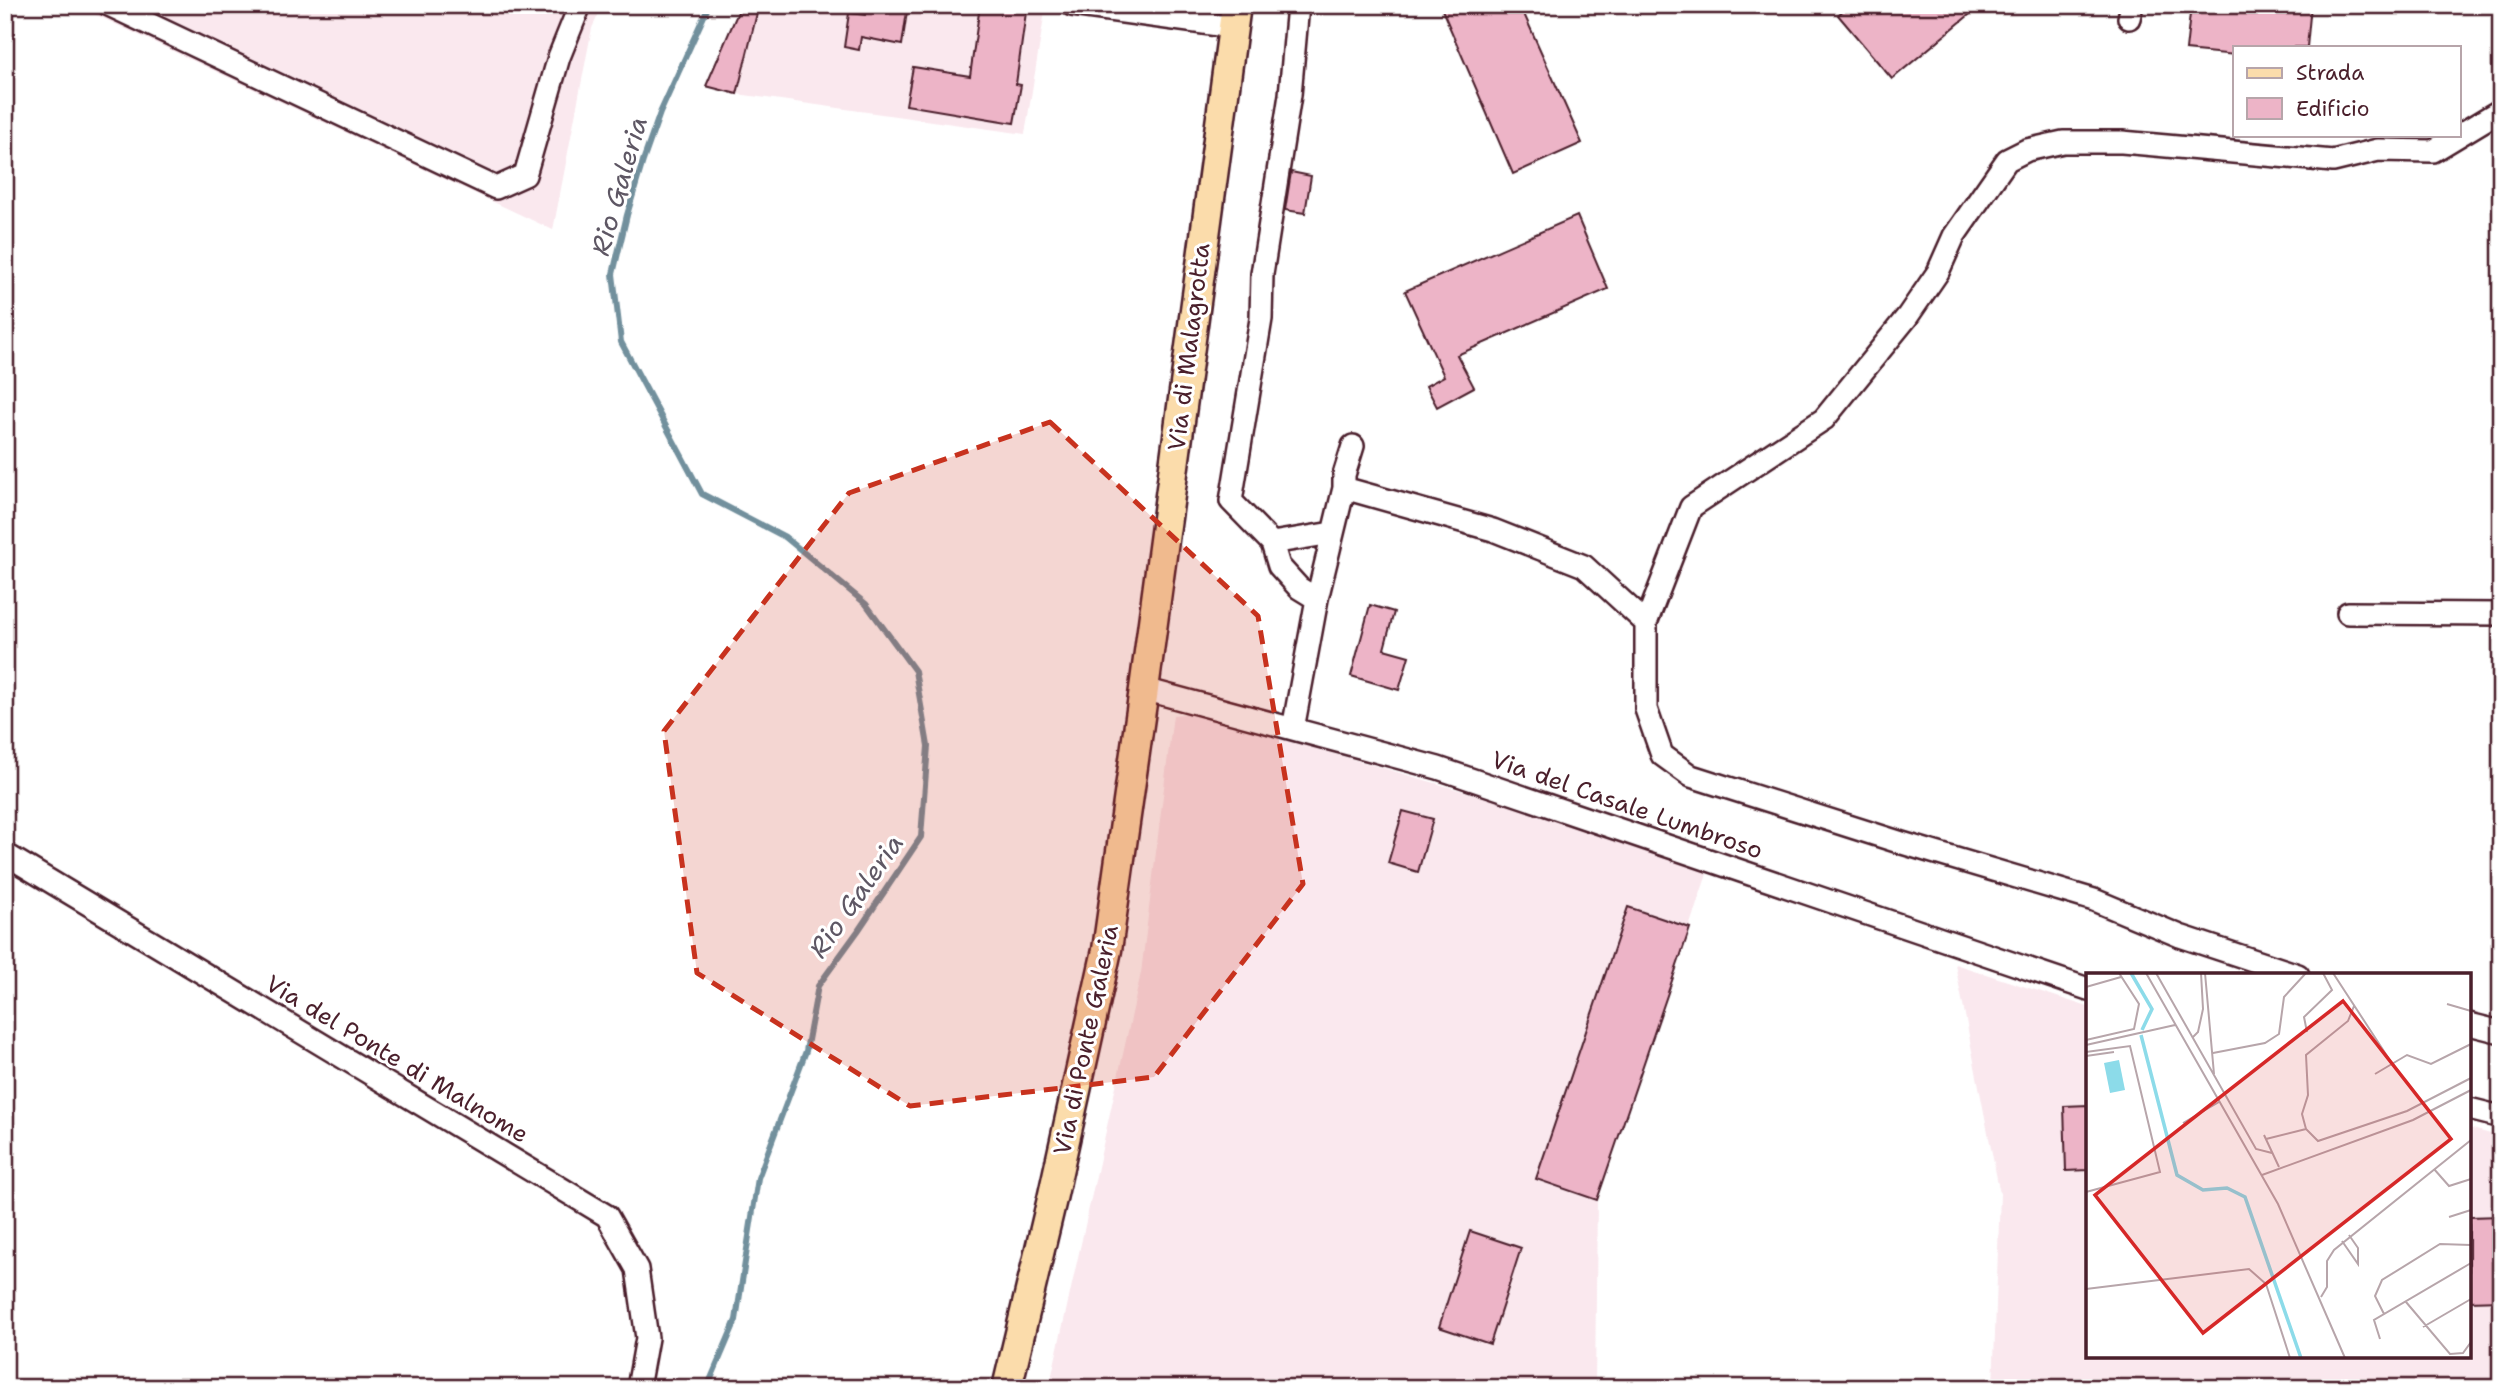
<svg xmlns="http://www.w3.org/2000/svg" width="2506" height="1393" font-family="'Shantell Sans',sans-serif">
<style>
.built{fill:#fae8ee}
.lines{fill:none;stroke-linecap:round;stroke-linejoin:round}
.stream{stroke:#72909d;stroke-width:6}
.building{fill:#edb4c7;stroke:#4a1f2b;stroke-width:2}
.minor-casing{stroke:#4a1f2b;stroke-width:26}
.major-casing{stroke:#4a1f2b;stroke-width:33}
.minor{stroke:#fff;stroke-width:21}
.major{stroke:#fbdcab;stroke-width:28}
.marked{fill:#c8321e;fill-opacity:0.2;stroke:#c8321e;stroke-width:5;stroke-dasharray:14 9;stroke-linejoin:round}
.labels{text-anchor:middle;stroke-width:6;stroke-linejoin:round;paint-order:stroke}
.street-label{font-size:24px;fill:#4a1f2b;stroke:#fff}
.water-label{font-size:26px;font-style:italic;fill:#5e5764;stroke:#fff}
.inset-river{fill:none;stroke:#8cdbe9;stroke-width:3.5}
.inset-road{fill:none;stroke:#b7a5aa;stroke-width:2}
.view{fill:#d62828;fill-opacity:0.15;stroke:#d62828;stroke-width:3.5}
.inset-edge{fill:none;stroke:#4a1f2b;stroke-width:3.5}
</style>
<rect width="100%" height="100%" fill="#fff"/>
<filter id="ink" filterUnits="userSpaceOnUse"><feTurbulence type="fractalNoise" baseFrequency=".0143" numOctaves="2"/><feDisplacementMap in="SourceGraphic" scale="14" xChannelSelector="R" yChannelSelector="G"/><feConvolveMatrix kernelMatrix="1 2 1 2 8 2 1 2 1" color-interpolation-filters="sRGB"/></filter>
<g filter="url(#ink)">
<path class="built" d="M 75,5 L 603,5 L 592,28 L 553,230 Z
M 741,5 L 1046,5 L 1025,134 L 737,94 L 706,86 Z
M 1193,713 L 1487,798 L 1708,871 L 1597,1200 L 1595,1388 L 1049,1388 L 1141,973 L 1173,715 Z
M 1955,964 L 2088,1007 L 2088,1356 L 2469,1356 L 2469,1128 L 2501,1137 L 2501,1388 L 1993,1388 L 2000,1194 Z"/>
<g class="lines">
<path class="stream" d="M 707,1388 L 736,1320 L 758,1178 L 806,1051 L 818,986 L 858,931 L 921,837 L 928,746 L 915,671 L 866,604 L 785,537 L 702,494 L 621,342 L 613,274 L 627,215 L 643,161 L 660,113 L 709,5"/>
</g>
<path class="building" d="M 741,5 L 759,5 L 737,94 L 706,86 Z
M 867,5 L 908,5 L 902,45 L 861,37 L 859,50 L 844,47 L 849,13 L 865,15 Z
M 980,5 L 1027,5 L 1016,84 L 1021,85 L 1014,123 L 906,105 L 913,67 L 970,76 Z
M 1440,5 L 1520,5 L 1582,143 L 1513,174 Z
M 1849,5 L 1981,5 L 1892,79 L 1838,15 Z
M 2191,5 L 2311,5 L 2307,47 L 2235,47 L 2235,55 L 2186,50 Z
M 1291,172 L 1311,176 L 1305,213 L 1285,210 Z
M 1577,216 L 1608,289 L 1457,355 L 1474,387 L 1437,407 L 1426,386 L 1444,376 L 1405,291 Z
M 1370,605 L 1394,612 L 1384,649 L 1409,656 L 1399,690 L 1351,676 Z
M 1403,811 L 1433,819 L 1418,872 L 1388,863 Z
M 1628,907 L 1690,928 L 1597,1200 L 1536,1179 Z
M 2088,1105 L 2088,1170 L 2066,1171 L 2064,1106 Z
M 2501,1216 L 2501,1300 L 2469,1301 L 2469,1217 Z
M 1470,1231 L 1521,1248 L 1490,1344 L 1439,1327 Z"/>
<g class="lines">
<defs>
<path id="minor" d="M 109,5 L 496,188 L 525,175 L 559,57 L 580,5
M 1072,5 L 1233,27
M 1298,5 L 1290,95 L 1262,274 L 1261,319 L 1231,501 L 1272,543 L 1279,566 L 1299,588 L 1317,599
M 2129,18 L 2132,5
M 1344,488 L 1493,530 L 1584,566 L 1646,623
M 1272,543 L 1332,533
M 2348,613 L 2501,614
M 1144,689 L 1438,768 L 2088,989
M 1293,729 L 1317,599 L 1344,488 L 1344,475 L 1353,446
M 5,854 L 607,1216 L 637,1269 L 647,1338 L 638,1388
M 2298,975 L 2180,936 L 2094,900 L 1902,843 L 1691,776 L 1662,755 L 1646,709 L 1646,623 L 1691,507 L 1824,419 L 1907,317 L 1938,272 L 1954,236 L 2007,160 L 2027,150 L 2063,142 L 2122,142 L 2333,161 L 2378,150 L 2433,151 L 2501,110
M 2469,1024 L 2501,1032
M 2469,1109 L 2501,1117"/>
<path id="major" d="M 1007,1388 L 1052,1199 L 1107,950 L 1144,689 L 1236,5"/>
</defs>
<use href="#minor" class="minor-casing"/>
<use href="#major" class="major-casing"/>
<use href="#minor" class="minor"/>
<use href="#major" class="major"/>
</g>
</g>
<path class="marked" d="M 1050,422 L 1258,616 L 1303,884 L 1154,1077 L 910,1106 L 697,973 L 664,731 L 849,493 Z"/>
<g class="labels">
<g class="street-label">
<text transform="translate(1189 347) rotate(-83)" y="8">Via di Malagrotta</text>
<text transform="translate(1627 805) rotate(19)" y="8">Via del Casale Lumbroso</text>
<text transform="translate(1086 1040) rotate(-78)" y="8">Via di Ponte Galeria</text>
<text transform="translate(397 1059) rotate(31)" y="8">Via del Ponte di Malnome</text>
</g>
<g class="water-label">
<text transform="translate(619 186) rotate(-74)" y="9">Rio Galeria</text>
<text transform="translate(856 896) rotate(-55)" y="9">Rio Galeria</text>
</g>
</g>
<g transform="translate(2086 973)">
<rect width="385" height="385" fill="#fff"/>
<path d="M 33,87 L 39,117 L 24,120 L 18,90 Z" fill="#8cdbe9"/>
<path class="inset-river" d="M 45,0 L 66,36 L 56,57M 55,62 L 91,202 L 117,217 L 141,215 L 159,224 L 215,385"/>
<path class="inset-road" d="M 60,0 L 192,231 L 259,385M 70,0 L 170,176 L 186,180M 119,0 L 128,101M 247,0 L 305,89M 0,14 L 35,4M 361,31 L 385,38M 268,33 L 262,48 L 220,82 L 222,122 L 216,141 L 220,156 L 232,168 L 321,138 L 385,105M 221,59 L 218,44 L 246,17 L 237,0M 106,65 L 112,59 L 117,36 L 115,0M 0,67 L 48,56 L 53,31 L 33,0M 0,72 L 89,52M 0,79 L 44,73 L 74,199 L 0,219M 127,80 L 179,70 L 193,61 L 198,24 L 220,0M 0,83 L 28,79M 289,101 L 321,82 L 345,91 L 385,71M 97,150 L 133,129M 178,162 L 193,194M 180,166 L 220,156M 348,196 L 363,213 L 385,206M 176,202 L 327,147 L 385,117M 363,244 L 385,237M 256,268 L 272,291 L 272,275 L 263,262M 0,316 L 163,296 L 180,311 L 204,385M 235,324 L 241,314 L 241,288 L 248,277 L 385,167M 320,329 L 364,381 L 377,380 L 385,369M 298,341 L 289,323 L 296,307 L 354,271 L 385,272M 337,354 L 385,326M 294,366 L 288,347 L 385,290"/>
<path class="view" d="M 257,28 L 365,166 L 117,360 L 9,222 Z"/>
<rect width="385" height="385" class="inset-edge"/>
</g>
<rect width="2506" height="1393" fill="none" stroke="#fff" stroke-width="28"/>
<rect x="14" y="14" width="2478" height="1365" fill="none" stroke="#4a1f2b" stroke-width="2.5" filter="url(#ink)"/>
<rect x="2233" y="46" width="228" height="91" fill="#ffffff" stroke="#b7a5aa" stroke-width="2"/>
<rect x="2247" y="68" width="35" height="10" fill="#fbdcab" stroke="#b7a5aa" stroke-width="2"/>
<text x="2296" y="80" font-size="21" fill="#4a1f2b">Strada</text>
<rect x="2247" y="98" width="35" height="21" fill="#edb4c7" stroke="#b7a5aa" stroke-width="2"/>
<text x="2296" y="116" font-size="21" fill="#4a1f2b">Edificio</text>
</svg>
